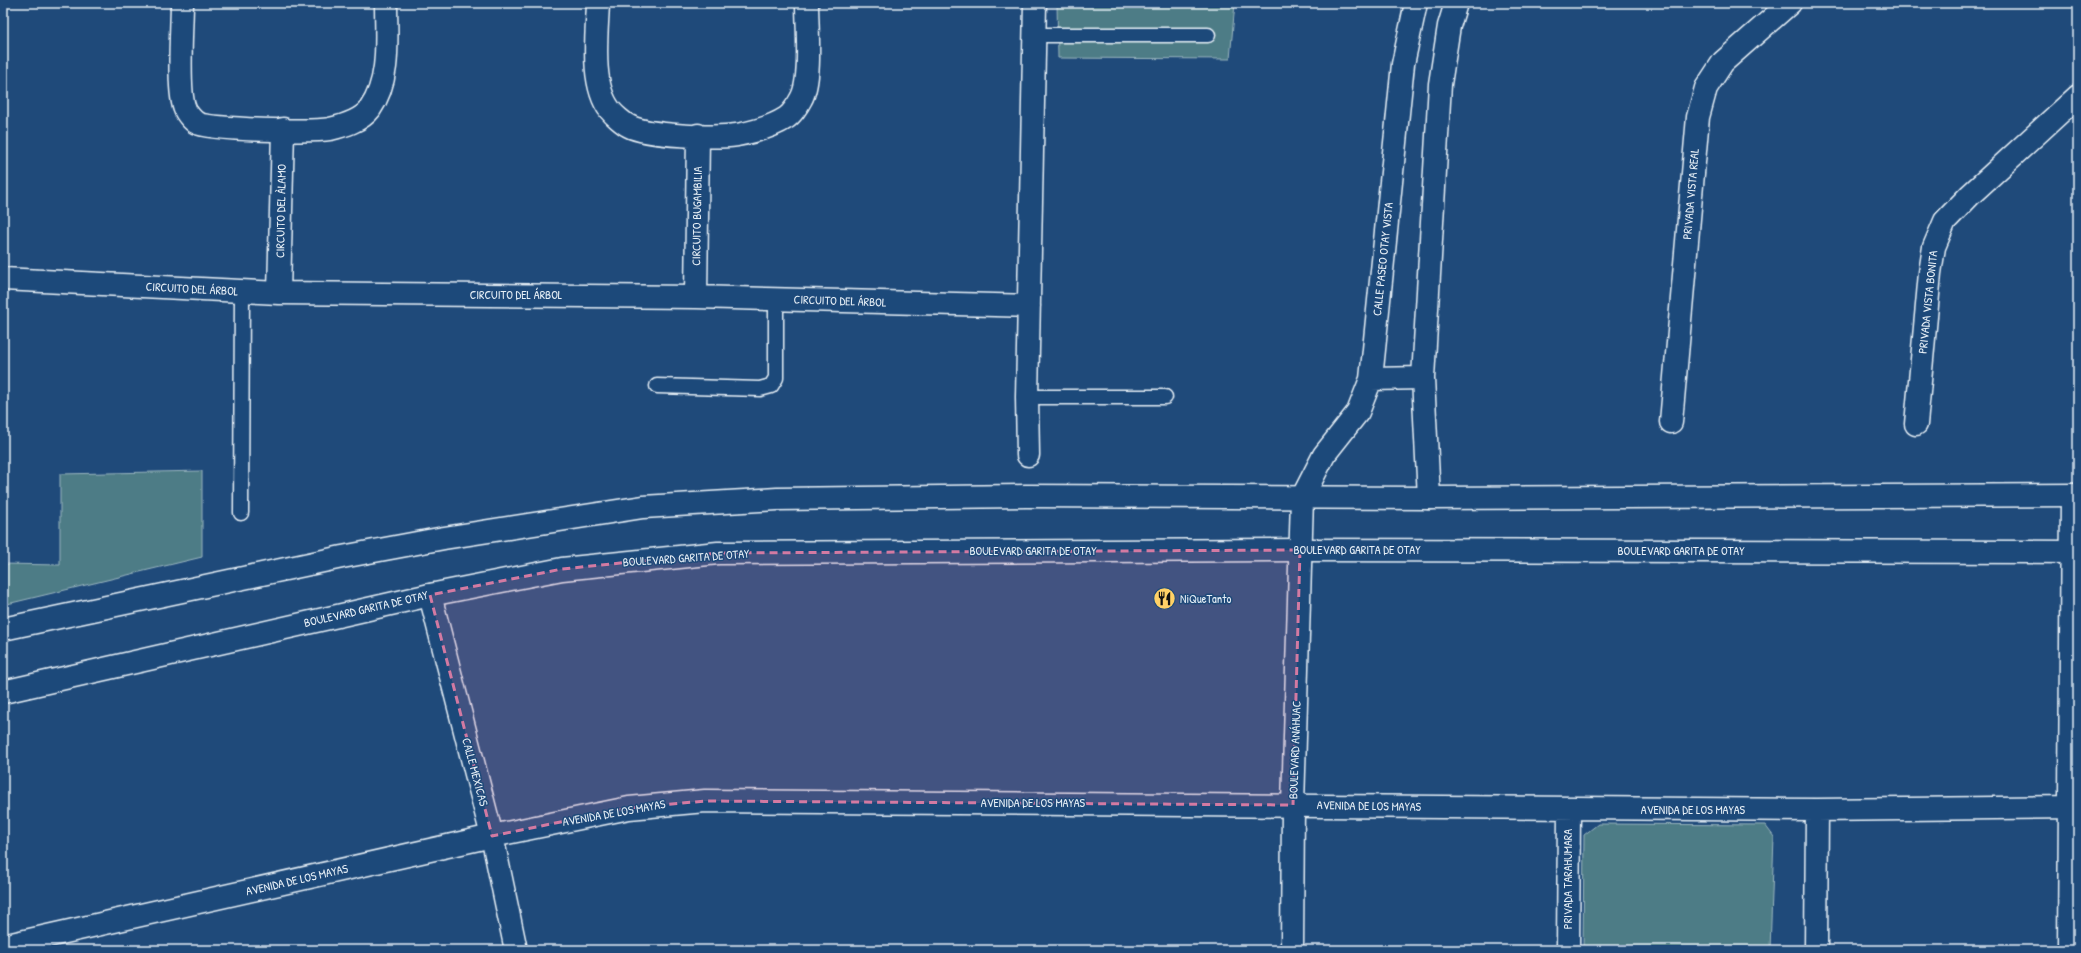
<svg xmlns="http://www.w3.org/2000/svg" width="2081" height="953" font-family="'Patrick Hand',sans-serif">
<style>
.green{fill:#4e7c86;stroke:#9bb6bf}
.lines{fill:none;stroke-linecap:round;stroke-linejoin:round}
.service-casing{stroke:#e8f1f8;stroke-width:17}
.minor-casing{stroke:#e8f1f8;stroke-width:25}
.tertiary-casing{stroke:#e8f1f8;stroke-width:25}
.secondary-casing{stroke:#e8f1f8;stroke-width:25}
.service{stroke:#1f4a7a;stroke-width:14}
.minor{stroke:#1f4a7a;stroke-width:22}
.tertiary{stroke:#1f4a7a;stroke-width:22}
.secondary{stroke:#1f4a7a;stroke-width:22}
.marked{fill:#d37aa2;fill-opacity:0.2;stroke:#d37aa2;stroke-width:3;stroke-dasharray:8 5;stroke-linejoin:round}
.labels{text-anchor:middle;stroke-width:3;stroke-linejoin:round;paint-order:stroke}
.street-label{font-size:12px;fill:#e8f1f8;stroke:#1f4a7a}
.poi-label{font-size:12px;fill:#e8f1f8;stroke:#1f4a7a;text-anchor:start}
</style>
<rect width="100%" height="100%" fill="#1f4a7a"/>
<filter id="ink" filterUnits="userSpaceOnUse"><feTurbulence type="fractalNoise" baseFrequency=".025" numOctaves="2"/><feDisplacementMap in="SourceGraphic" scale="8" xChannelSelector="R" yChannelSelector="G"/><feConvolveMatrix kernelMatrix="1 2 1 2 8 2 1 2 1" color-interpolation-filters="sRGB"/></filter>
<g filter="url(#ink)">
<path class="green" d="M 1057,3 L 1235,3 L 1230,59 L 1058,58 Z
M 202,471 L 202,557 L 3,605 L 3,564 L 60,565 L 60,474 Z
M 1598,824 L 1765,825 L 1774,837 L 1770,950 L 1583,950 L 1584,835 Z"/>
<g class="lines">
<defs>
<path id="service" d="M 1035,35 L 1208,35
M 657,386 L 760,389 L 771,386 L 776,378 L 776,299
M 1027,397 L 1165,397
M 241,513 L 242,291"/>
<path id="minor" d="M 182,3 C 182,25 177,92 185,109 C 186,113 193,121 197,123 C 209,130 313,132 330,129 C 343,126 361,121 370,109 C 391,79 386,38 386,3
M 598,3 C 597,34 590,84 610,110 C 614,115 623,123 629,126 C 648,136 715,138 737,135 C 753,132 772,127 786,118 C 791,115 798,105 801,99 C 812,80 807,27 807,3
M 3,279 L 279,293 L 696,297 L 1029,306
M 279,293 L 283,129
M 696,297 L 698,135
M 1671,422 L 1698,117 L 1706,88 L 1723,62 L 1790,3
M 1916,424 L 1930,273 L 1934,247 L 1945,221 L 1970,195 L 2078,96
M 1028,455 L 1027,397 L 1035,3
M 430,595 L 492,836 L 516,950
M 3,946 L 492,836 L 629,808 L 705,801 L 1817,810 L 2078,807
M 1568,950 L 1569,809
M 1816,950 L 1817,810
M 2069,950 L 2072,495"/>
<path id="tertiary" d="M 1371,379 L 1423,378
M 1429,498 L 1423,378 L 1440,84 L 1449,26 L 1456,3
M 1292,950 L 1293,805 L 1302,498 L 1324,455 L 1358,412 L 1371,379 L 1403,64 L 1416,3"/>
<path id="secondary" d="M 3,629 L 342,557 L 444,538 L 643,507 L 777,499 L 1026,496 L 1429,498 L 2078,495
M 3,692 L 430,595 L 562,569 L 718,553 L 1300,550 L 2078,552"/>
</defs>
<use href="#service" class="service-casing"/>
<use href="#minor" class="minor-casing"/>
<use href="#tertiary" class="tertiary-casing"/>
<use href="#secondary" class="secondary-casing"/>
<use href="#service" class="service"/>
<use href="#minor" class="minor"/>
<use href="#tertiary" class="tertiary"/>
<use href="#secondary" class="secondary"/>
</g>
</g>
<path class="marked" d="M 1300,550 L 1293,805 L 705,801 L 629,808 L 492,836 L 430,595 L 562,569 L 718,553 Z"/>
<defs>
<symbol id="restaurant-disc" viewBox="-11 -11 22 22"><circle r="9.5" fill="#ffd166" stroke="#1f4a7a"/><path d="M-5-6h1v4h1v-4h1v4h1v-4h1v5L-1.5 .5V6h-2V.5L-5-1ZM5-6V6H3V1.5H1.5Q1.5-4 5-6Z" fill="#111"/></symbol>
</defs>
<g fill-rule="evenodd">
<use href="#restaurant-disc" x="1152" y="586" width="25" height="25"/>
</g>
<g class="labels">
<g class="street-label">
<text transform="translate(1691 194) rotate(-85)" y="4">PRIVADA VISTA REAL</text>
<text transform="translate(281 211) rotate(-89)" y="4">CIRCUITO DEL ÀLAMO</text>
<text transform="translate(697 216) rotate(-89)" y="4">CIRCUITO BUGAMBILIA</text>
<text transform="translate(1383 259) rotate(-84)" y="4">CALLE PASEO OTAY VISTA</text>
<text transform="translate(192 289) rotate(3)" y="4">CIRCUITO DEL ÁRBOL</text>
<text x="516" y="299">CIRCUITO DEL ÁRBOL</text>
<text transform="translate(840 301) rotate(2)" y="4">CIRCUITO DEL ÁRBOL</text>
<text transform="translate(1928 302) rotate(-84)" y="4">PRIVADA VISTA BONITA</text>
<text x="1357" y="554">BOULEVARD GARITA DE OTAY</text>
<text x="1033" y="555">BOULEVARD GARITA DE OTAY</text>
<text x="1681" y="555">BOULEVARD GARITA DE OTAY</text>
<text transform="translate(686 558) rotate(-4)" y="4">BOULEVARD GARITA DE OTAY</text>
<text transform="translate(366 609) rotate(-13)" y="4">BOULEVARD GARITA DE OTAY</text>
<text transform="translate(1295 750) rotate(-88)" y="4">BOULEVARD ANÁHUAC</text>
<text transform="translate(475 772) rotate(75)" y="4">CALLE MEXICAS</text>
<text x="1033" y="807">AVENIDA DE LOS MAYAS</text>
<text transform="translate(1369 806) rotate(1)" y="4">AVENIDA DE LOS MAYAS</text>
<text x="1693" y="814">AVENIDA DE LOS MAYAS</text>
<text transform="translate(614 813) rotate(-10)" y="4">AVENIDA DE LOS MAYAS</text>
<text transform="translate(1568 879) rotate(-90)" y="4">PRIVADA TARAHUMARA</text>
<text transform="translate(297 880) rotate(-13)" y="4">AVENIDA DE LOS MAYAS</text>
</g>
<g class="poi-label">
<text x="1180" y="603">NiQueTanto</text>
</g>
</g>
<rect width="2081" height="953" fill="none" stroke="#1f4a7a" stroke-width="16"/>
<rect x="8" y="8" width="2065" height="937" fill="none" stroke="#e8f1f8" stroke-width="1.5" filter="url(#ink)"/>
</svg>
